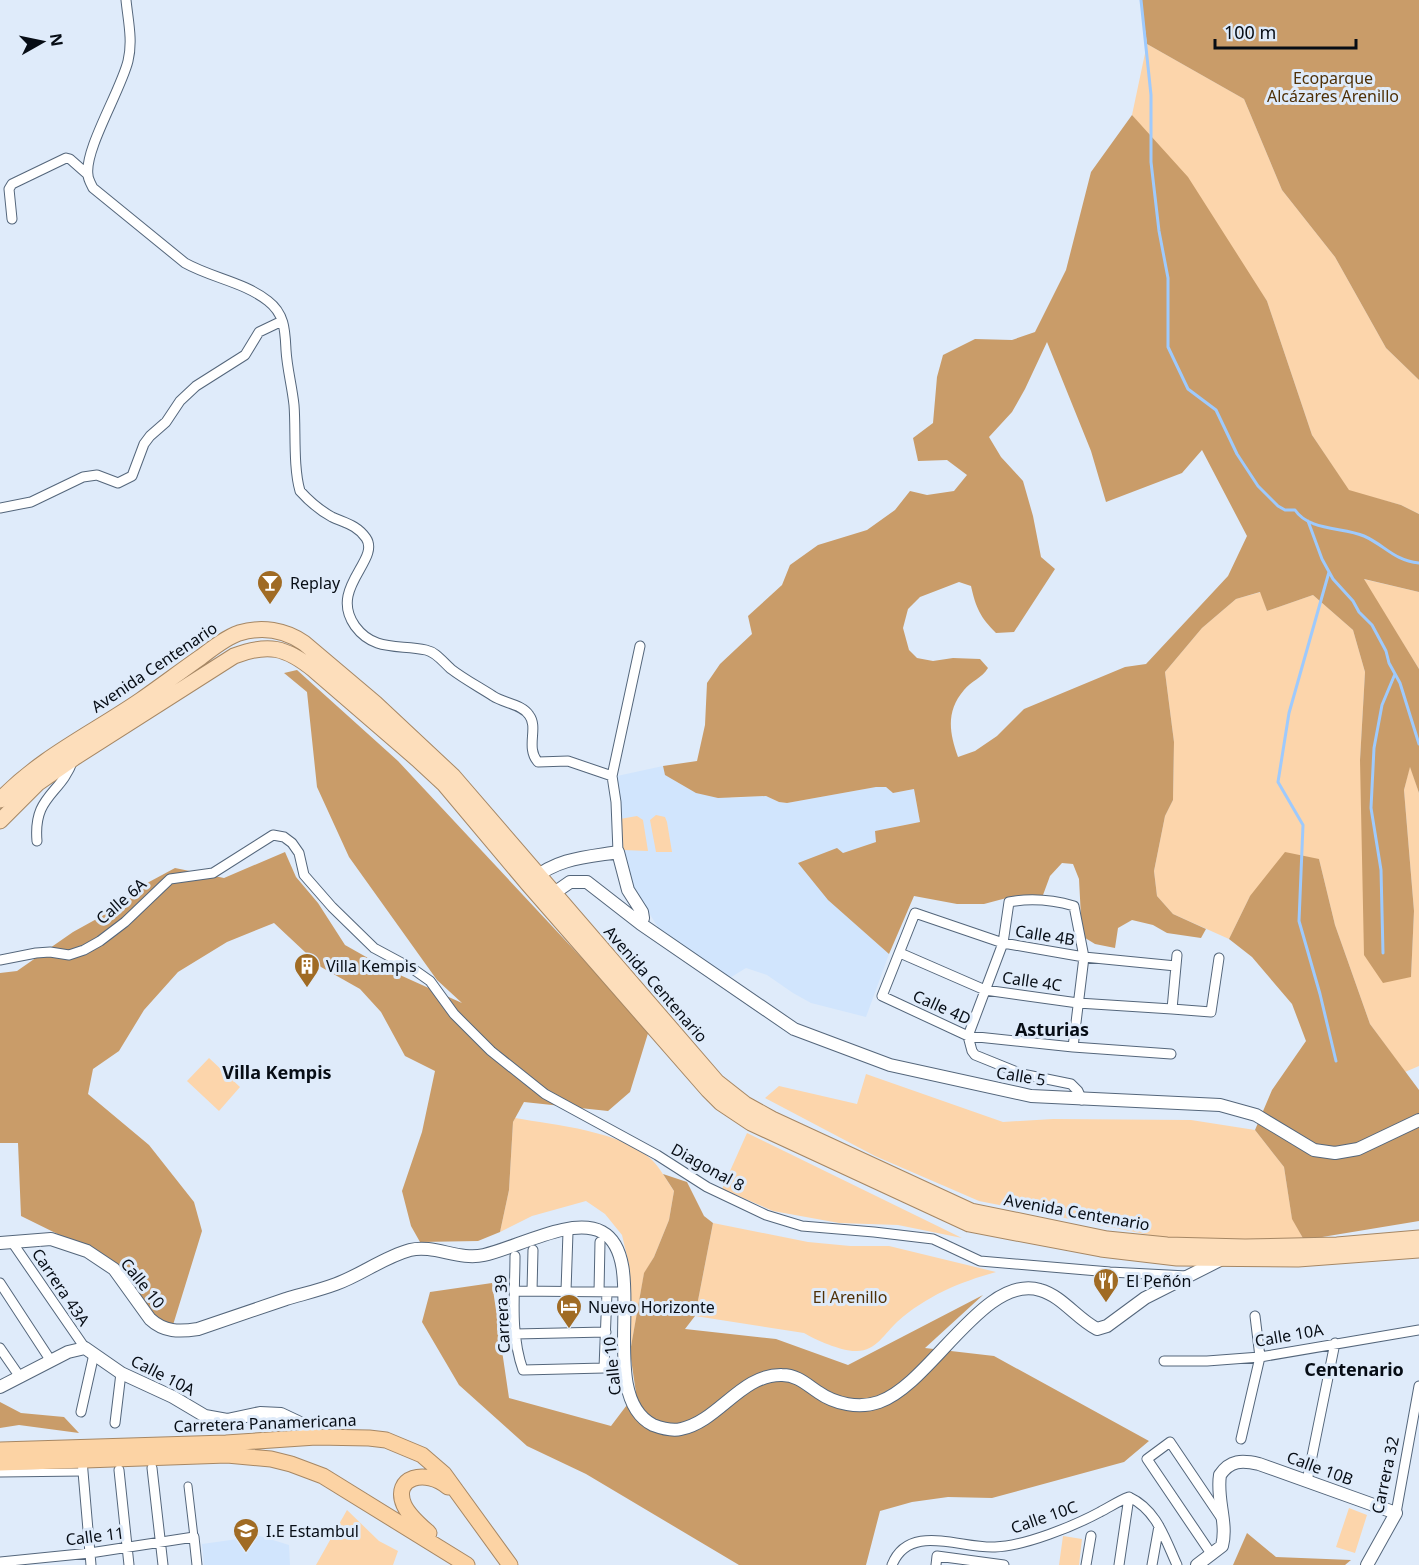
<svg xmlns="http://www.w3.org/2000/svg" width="1419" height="1565" font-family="'Noto Sans',sans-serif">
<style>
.built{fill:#d1e5fd}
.green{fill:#fcd5ab}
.forest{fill:#c99c69;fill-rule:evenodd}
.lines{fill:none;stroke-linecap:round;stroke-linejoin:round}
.stream{stroke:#9ecafd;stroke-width:3}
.pedestrian-casing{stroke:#54667b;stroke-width:9}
.minor-casing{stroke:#54667b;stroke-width:11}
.tertiary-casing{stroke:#54667b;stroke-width:14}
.primary-casing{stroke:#a68764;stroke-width:17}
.trunk-casing{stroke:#a68764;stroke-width:17}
.pedestrian{stroke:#fff;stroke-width:7}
.minor{stroke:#fff;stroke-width:9}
.tertiary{stroke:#fff;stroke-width:12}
.primary{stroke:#fddebb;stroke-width:15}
.trunk{stroke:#fcd3a4;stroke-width:15}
.labels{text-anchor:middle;stroke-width:6;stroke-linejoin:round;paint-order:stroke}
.park-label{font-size:16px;fill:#4f3006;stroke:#dfebfa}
.poi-label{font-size:16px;fill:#070d15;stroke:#dfebfa;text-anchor:start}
.street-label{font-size:16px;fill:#070d15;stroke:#dfebfa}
.neighbourhood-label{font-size:18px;font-weight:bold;fill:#070d15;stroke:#dfebfa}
</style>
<rect width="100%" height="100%" fill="#dfebfa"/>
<path class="built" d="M 663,766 L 665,775 L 732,798 L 766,796 L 779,802 L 787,803 L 876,787 L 886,787 L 893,793 L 914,789 L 920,822 L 875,831 L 877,842 L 843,853 L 862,930 L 889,954 L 866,1017 L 811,1003 L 793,993 L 767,975 L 746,968 L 728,979 L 661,932 L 637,894 L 625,864 L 617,776 Z
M 260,1536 L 289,1545 L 290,1565 L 204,1565 L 202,1544 Z"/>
<path class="green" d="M 1147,44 L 1244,99 L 1282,190 L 1335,257 L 1386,348 L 1419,380 L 1419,514 L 1401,505 L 1349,491 L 1312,435 L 1267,301 L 1132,115 Z
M 1363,579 L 1419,592 L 1419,669 Z
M 1261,592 L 1267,611 L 1313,595 L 1353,630 L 1365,672 L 1360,760 L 1411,976 L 1414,911 L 1404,790 L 1410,765 L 1419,793 L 1419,1066 L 1405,1072 L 1370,1024 L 1335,925 L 1319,859 L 1250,896 L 1229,939 L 1173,914 L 1157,896 L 1154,871 L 1165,816 L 1173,800 L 1174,742 L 1165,672 L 1202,628 L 1236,599 Z
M 656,815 L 665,817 L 667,822 L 672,852 L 656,852 L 650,820 Z
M 637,816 L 643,820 L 648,851 L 623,850 L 620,819 Z
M 209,1058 L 240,1087 L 219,1111 L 187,1081 Z
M 866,1074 L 1003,1122 L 1053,1119 L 1191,1120 L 1255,1130 L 1284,1167 L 1292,1218 L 1304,1240 L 1175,1240 L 979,1201 L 875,1156 L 765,1098 L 779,1086 L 857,1104 Z
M 515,1118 C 555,1125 622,1131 652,1160 C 661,1169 667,1181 674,1191 L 669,1220 L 654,1257 L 644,1274 L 630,1352 L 629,1265 L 622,1235 L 605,1214 L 586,1201 L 532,1216 L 500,1232 L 509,1190 L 513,1122 Z
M 747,1133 L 962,1238 L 898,1225 L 839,1223 L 773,1211 L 722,1189 Z
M 713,1223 L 808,1242 L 850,1246 L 889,1246 L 996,1272 C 960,1282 926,1296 897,1322 C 885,1333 876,1351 857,1351 C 843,1352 816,1340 804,1333 L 695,1316 Z
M 1349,1508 L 1367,1515 L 1355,1553 L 1336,1547 Z
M 347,1510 L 379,1541 L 398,1551 L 393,1565 L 316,1565 Z
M 1063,1536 L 1082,1539 L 1079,1565 L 1059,1565 Z"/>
<path class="forest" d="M 1141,0 L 1419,0 L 1419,380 L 1386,348 L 1335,257 L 1282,190 L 1244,99 L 1147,44 Z
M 1132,115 L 1188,177 L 1267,301 L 1312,435 L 1349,490 L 1401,505 L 1419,514 L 1419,592 L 1364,579 L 1419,669 L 1419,793 L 1410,767 L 1404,790 L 1414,911 L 1411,977 L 1383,983 L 1364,955 L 1360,760 L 1365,672 L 1353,630 L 1313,595 L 1267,611 L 1260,592 L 1236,599 L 1202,628 L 1165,672 L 1174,742 L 1173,800 L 1165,816 L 1154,871 L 1157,896 L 1173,914 L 1206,929 L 1201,938 L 1167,933 L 1153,925 L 1132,920 L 1118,928 L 1115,948 L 1095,944 L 1082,936 L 1079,879 L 1073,864 L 1062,863 L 1050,876 L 1043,895 L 1014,896 L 984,904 L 957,904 L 914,896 L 889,954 L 828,900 L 798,863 L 837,848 L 843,853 L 876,842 L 875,831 L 920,822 L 914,789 L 893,793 L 886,787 L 876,787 L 787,803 L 779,802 L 766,796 L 718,798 L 696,793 L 665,775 L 663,766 L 697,761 L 705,725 L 707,683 L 720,664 L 752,634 L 748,616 L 782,585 L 790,565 L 818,545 L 867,530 L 895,510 L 910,491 L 927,495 L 954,491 L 967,475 L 947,460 L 918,461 L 913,438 L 933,423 L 937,377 L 943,355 L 975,339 L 1012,340 L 1035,332 L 1066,270 L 1091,172 ZM 1047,342 L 1091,451 L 1106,502 L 1182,473 L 1202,450 L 1247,536 L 1228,576 L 1146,664 L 1125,667 L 1024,709 L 997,736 L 975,751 L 958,757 C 949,732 946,711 964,690 C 971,681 982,678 988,668 L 980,659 L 953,658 L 933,661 L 917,658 L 909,650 L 903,628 L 908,609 L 920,597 L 959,582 L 971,586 C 976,608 980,617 996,633 L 1014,632 L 1055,569 L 1041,557 L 1033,516 L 1023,481 L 1001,457 L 989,437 L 1012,412 L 1025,389 Z
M 297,670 L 398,761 L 649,1030 L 630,1092 L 608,1111 L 524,1102 L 513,1122 L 509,1190 L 500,1232 L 478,1241 L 420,1242 L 411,1226 L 402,1191 L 422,1132 L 435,1071 L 405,1056 L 381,1012 L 360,989 L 321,967 L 274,923 L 227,942 L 178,972 L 144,1010 L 119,1051 L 93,1069 L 88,1094 L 149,1145 L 194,1202 L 202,1231 L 173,1325 L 152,1317 L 88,1249 L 21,1216 L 18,1143 L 0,1143 L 0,973 L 17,971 L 73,932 L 120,906 L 149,882 L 175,868 L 224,878 L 285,852 L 296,877 L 318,903 L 345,945 L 391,971 L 462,1003 L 437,980 L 349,857 L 317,787 L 307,692 L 284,673 Z
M 1285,852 L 1319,859 L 1335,925 L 1370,1024 L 1419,1090 L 1419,1221 L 1304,1240 L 1292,1219 L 1284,1167 L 1255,1130 L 1272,1090 L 1306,1041 L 1292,1004 L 1252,957 L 1229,939 L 1250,896 Z
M 663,1174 L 687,1182 L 704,1216 L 713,1223 L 695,1316 L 685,1329 L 776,1339 L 848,1365 L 983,1295 L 925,1348 L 994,1356 L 1149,1441 L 1124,1462 L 992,1498 L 948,1497 L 912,1502 L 880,1511 L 866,1565 L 739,1565 L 586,1474 L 527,1446 L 459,1385 L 422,1322 L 430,1292 L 492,1283 L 509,1398 L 611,1426 L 636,1393 L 630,1352 L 644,1273 L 654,1257 L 669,1220 L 674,1191 Z
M 0,1402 L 21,1413 L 64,1417 L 79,1433 L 19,1425 L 0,1428 Z
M 1247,1533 L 1276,1557 L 1351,1560 L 1345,1565 L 1233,1565 Z"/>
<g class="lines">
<path class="stream" d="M 1141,0 L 1151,95 L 1151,162 L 1159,231 L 1168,278 L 1168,347 L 1188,389 L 1216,410 L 1237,454 L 1258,486 L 1278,506 L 1285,510 L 1295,510 C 1309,531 1343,527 1364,536 C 1386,546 1393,560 1419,563
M 1308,521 L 1322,559 L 1333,579 L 1353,601 L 1359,612 L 1372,625 L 1386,651 L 1389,663 L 1400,683 L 1419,744
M 1329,572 L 1289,713 L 1278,782 L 1303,825 L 1299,921 L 1320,994 L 1336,1061
M 1383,953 L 1381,870 L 1371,808 L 1374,748 L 1382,705 L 1395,674"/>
<defs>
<path id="pedestrian" d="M 0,1473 L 83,1472
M 188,1486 L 194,1537"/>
<path id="minor" d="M 126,0 C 128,20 133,41 128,61 C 121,90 84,150 88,175 C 88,179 91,184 93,188 L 185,263 C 212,278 244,282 268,301 C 285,314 285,331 286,350 C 287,368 292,386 294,405 C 296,430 293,467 300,491 C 309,501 321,511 332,517 C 345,523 357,525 366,538 C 381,560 328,588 355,626 C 374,652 399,644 426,650 C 436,652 443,662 451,669 C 464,679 479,687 493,696 C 503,703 522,704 529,715 C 539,728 525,747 538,762 L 568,761 L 612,776 L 616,802 L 618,852
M 12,219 L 9,189 L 12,184 L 66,158 L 70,159 L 87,174
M 0,508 L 31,502 L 83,477 L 97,475 L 118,483 L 132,476 L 144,444 L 150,436 L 166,422 L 180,401 L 196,386 L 245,355 L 259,332 L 282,321
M 612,776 L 640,646
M 37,841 C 33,795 61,795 73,760
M 900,953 L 985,990 L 1078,1003 L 1172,1009 L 1177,955
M 0,960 L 36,953 L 50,952 L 69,955 L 84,950 L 100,941 L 125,922 L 170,879 L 213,873 L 273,835 L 284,837 L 292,843 L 299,853 L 304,875 L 332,907 L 374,948 L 413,969 L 430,981 L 454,1014 L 491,1051 L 545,1094 L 657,1155 L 707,1187 L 766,1215 L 802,1226 L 874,1232 L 933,1239 L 980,1261 L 1110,1272 L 1187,1276
M 1172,1009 L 1211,1012 L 1219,958
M 1073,1047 L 1084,957 L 1074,906 C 1053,900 1030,898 1009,902 L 1003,943 L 968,1036 L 972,1051 L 975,1055 L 1022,1074 L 1071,1084 L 1078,1091 L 1082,1100
M 1171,1054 L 1073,1047 L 968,1036 L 882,996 L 915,913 L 1003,943 L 1084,957 L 1176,966
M 12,1242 L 85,1348
M 515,1256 C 515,1293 510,1334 523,1370 L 604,1368 L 607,1292
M 0,1283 L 51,1361
M 515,1291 L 624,1292
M 532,1291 L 533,1250
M 566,1291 L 568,1232
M 599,1292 L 600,1242
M 515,1334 L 606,1332
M 0,1348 L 20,1377
M 1164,1361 L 1207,1361 L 1260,1357 L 1419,1330
M 81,1412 L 94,1354
M 115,1423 L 121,1373
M 1241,1439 L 1260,1357 L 1255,1316
M 82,1460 L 91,1565
M 152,1468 L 163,1565
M 119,1470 L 129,1565
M 1307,1481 L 1335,1343
M 1396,1513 L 1419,1386
M 1212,1555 L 1147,1459 L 1170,1442 L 1222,1519
M 0,1562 L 90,1553 L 194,1537 L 197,1565
M 892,1565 C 909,1522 961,1549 995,1547 C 1025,1546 1074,1526 1100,1512 C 1110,1507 1118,1501 1129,1497 C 1157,1510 1165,1539 1177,1565
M 936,1565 L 937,1556 L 1004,1565
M 1086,1565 L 1091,1536
M 1119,1565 L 1129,1497
M 1152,1565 L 1159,1526"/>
<path id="tertiary" d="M 532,880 C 557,858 587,857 618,852 L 628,890 L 642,912 L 643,918 L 641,924
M 547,898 L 570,882 L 587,882 L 641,924 L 794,1029 L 890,1065 L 1031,1096 L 1220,1105 L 1256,1115 L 1314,1150 L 1335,1153 L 1358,1149 L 1419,1120
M 0,1243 L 51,1239 L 87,1251 L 114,1269 L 150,1319 C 164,1332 179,1332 198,1329 C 227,1319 256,1309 286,1299 C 303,1294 320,1290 336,1284 C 361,1275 384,1257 410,1250 C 434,1244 459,1261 484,1255 C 516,1248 572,1216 602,1232 C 652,1259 594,1395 653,1425 C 661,1428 673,1431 681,1429 C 719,1421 741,1374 782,1375 C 797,1375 806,1384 818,1392 C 835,1404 859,1409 879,1402 C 931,1384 984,1273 1040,1290 C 1062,1296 1077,1319 1097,1329 L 1107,1326 L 1145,1298 L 1222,1259
M 0,1387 L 68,1352 L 85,1348 L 121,1373 L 173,1397 L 205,1416 L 227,1420 L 260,1413 L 281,1414 L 298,1422 L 316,1437
M 1197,1565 L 1222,1546 C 1228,1523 1216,1499 1220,1475 C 1230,1460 1242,1460 1259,1464 L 1396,1513 L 1367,1565"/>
<path id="primary" d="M 0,800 C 41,757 93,733 141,700 C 161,686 181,671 201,657 C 213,648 225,638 239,633 C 262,626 285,630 304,643 L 375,703 L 453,776 L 717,1082 L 745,1104 L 772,1119 L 971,1211 L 1107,1239 L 1167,1245 L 1245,1247 L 1337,1245 L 1419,1238
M 0,821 L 38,783 L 74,758 L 234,656 C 268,643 286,647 314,670 L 417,759 L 444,784 L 528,884 L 708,1090 L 721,1103 L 751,1123 L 969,1224 L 1101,1249 L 1177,1258 L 1298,1259 L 1419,1250"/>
<path id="trunk" d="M 0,1450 L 226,1443 L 316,1437 L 369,1438 L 386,1440 L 422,1455 L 444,1474 L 510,1565
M 0,1463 L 227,1455 L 271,1459 L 291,1464 L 323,1476 L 467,1565
M 429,1533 C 420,1525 409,1516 404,1505 C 392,1477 426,1468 448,1487"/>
</defs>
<use href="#pedestrian" class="pedestrian-casing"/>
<use href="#minor" class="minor-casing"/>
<use href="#tertiary" class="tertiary-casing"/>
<use href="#primary" class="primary-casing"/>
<use href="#trunk" class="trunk-casing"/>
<use href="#pedestrian" class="pedestrian"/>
<use href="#minor" class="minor"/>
<use href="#tertiary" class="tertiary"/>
<use href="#primary" class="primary"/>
<use href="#trunk" class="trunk"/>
</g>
<defs>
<symbol id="bar-pin" viewBox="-11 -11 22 30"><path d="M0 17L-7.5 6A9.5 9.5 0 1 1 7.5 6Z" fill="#a06b24" stroke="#dfebfa"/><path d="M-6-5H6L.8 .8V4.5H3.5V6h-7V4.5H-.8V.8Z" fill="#fff"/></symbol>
<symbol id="building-pin" viewBox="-11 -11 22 30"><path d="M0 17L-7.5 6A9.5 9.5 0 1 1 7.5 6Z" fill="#a06b24" stroke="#dfebfa"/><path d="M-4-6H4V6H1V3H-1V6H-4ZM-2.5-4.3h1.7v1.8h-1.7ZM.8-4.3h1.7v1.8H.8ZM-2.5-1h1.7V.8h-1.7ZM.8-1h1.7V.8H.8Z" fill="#fff"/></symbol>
<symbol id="restaurant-pin" viewBox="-11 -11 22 30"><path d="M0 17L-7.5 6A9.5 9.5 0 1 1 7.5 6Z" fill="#a06b24" stroke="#dfebfa"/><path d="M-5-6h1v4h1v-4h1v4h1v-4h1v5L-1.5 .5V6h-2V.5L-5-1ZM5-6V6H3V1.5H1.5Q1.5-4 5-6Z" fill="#fff"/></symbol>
<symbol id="hotel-pin" viewBox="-11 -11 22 30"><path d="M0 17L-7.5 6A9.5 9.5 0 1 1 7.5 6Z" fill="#a06b24" stroke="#dfebfa"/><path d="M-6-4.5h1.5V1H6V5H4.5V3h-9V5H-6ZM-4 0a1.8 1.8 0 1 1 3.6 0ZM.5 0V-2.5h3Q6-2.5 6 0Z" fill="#fff"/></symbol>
<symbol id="school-pin" viewBox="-11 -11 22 30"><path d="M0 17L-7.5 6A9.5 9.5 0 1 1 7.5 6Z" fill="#a06b24" stroke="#dfebfa"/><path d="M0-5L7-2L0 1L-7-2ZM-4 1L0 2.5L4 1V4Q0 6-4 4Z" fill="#fff"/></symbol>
</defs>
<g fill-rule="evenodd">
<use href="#bar-pin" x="255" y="568" width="30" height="40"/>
<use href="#building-pin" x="292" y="951" width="30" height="40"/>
<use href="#restaurant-pin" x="1091" y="1266" width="30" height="40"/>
<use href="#hotel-pin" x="554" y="1292" width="30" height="40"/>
<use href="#school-pin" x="231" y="1516" width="30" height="40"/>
</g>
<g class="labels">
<g class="park-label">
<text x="1333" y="84">Ecoparque<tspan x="1333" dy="18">Alcázares Arenillo</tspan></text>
<text x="850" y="1303">El Arenillo</text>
</g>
<g class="poi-label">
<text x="290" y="589">Replay</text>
<text x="326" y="972">Villa Kempis</text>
<text x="1126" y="1287">El Peñón</text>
<text x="588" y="1313">Nuevo Horizonte</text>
<text x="266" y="1537">I.E Estambul</text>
</g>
<g class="street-label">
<text transform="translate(154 667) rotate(-34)" y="6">Avenida Centenario</text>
<text transform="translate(121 901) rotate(-41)" y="6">Calle 6A</text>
<text transform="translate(1045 935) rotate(9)" y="6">Calle 4B</text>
<text transform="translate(1032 981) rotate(8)" y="6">Calle 4C</text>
<text transform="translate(656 984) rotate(49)" y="6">Avenida Centenario</text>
<text transform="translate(942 1007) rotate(24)" y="6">Calle 4D</text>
<text transform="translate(1021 1076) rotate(9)" y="6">Calle 5</text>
<text transform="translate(708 1167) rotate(29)" y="6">Diagonal 8</text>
<text transform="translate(1077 1212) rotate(10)" y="6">Avenida Centenario</text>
<text transform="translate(143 1283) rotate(51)" y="6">Calle 10</text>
<text transform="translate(61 1287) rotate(56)" y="6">Carrera 43A</text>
<text transform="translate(502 1314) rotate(-93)" y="6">Carrera 39</text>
<text transform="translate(1289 1335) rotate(-10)" y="6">Calle 10A</text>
<text transform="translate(612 1366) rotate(-96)" y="6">Calle 10</text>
<text transform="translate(163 1375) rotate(27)" y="6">Calle 10A</text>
<text transform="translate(265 1423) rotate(-2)" y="6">Carretera Panamericana</text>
<text transform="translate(1320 1468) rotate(20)" y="6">Calle 10B</text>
<text transform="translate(1385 1475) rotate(-78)" y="6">Carrera 32</text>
<text transform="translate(1044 1517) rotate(-19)" y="6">Calle 10C</text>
<text transform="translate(95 1536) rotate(-7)" y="6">Calle 11</text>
</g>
<g class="neighbourhood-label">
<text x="1052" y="1036">Asturias</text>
<text x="277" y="1079">Villa Kempis</text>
<text x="1354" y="1376">Centenario</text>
</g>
</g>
<g transform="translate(42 42) rotate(81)" stroke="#dfebfa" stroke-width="4.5" paint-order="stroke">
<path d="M0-4.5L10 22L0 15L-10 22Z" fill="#070d15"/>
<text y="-9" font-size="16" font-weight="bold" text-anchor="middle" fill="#070d15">N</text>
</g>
<path d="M1215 39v9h141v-9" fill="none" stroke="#070d15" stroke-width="3"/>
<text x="1224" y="39" font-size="18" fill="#070d15" stroke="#dfebfa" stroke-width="4.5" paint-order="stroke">100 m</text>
</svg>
